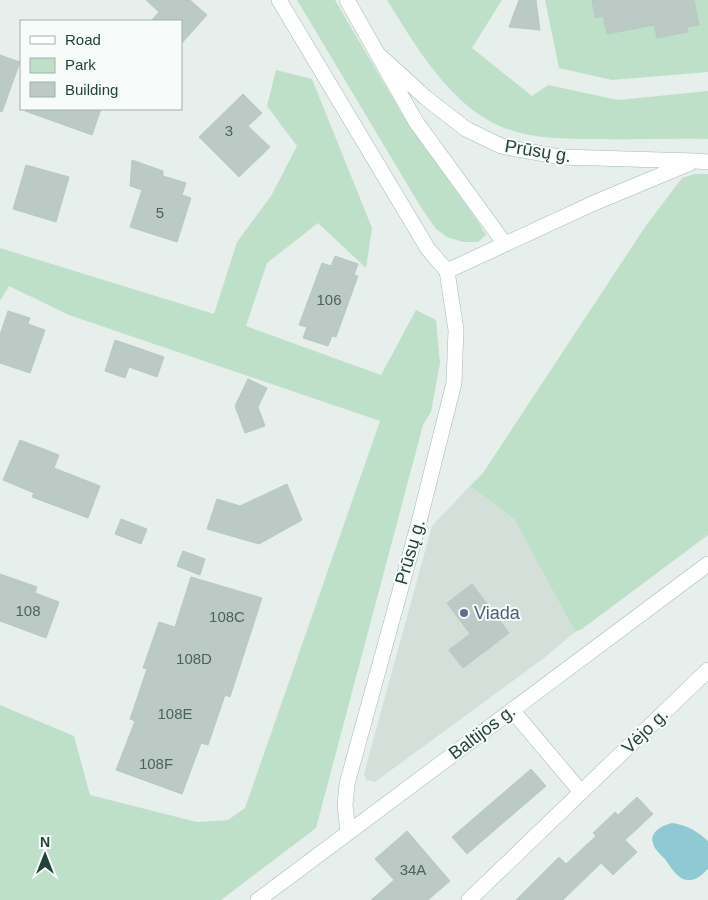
<svg xmlns="http://www.w3.org/2000/svg" width="708" height="900" font-family="Arial,sans-serif">
<style>
.built{fill:#d4dfda}
.green{fill:#bfe0c8}
.water{fill:#8ec9d4}
.building{fill:#bbcac4;stroke:#b8c9c2}
.lines{fill:none;stroke-linecap:round;stroke-linejoin:round}
.street-casing{stroke:#a8b8b2;stroke-width:16}
.secondary-casing{stroke:#a4bbb3;stroke-width:16}
.street{stroke:#fff;stroke-width:15}
.secondary{stroke:#fff;stroke-width:15}
.service-dot{fill:#5c6f8a;stroke:#f7fbf9;stroke-width:2}
.labels{text-anchor:middle;stroke-width:4;stroke-linejoin:round;paint-order:stroke}
.number-label{font-size:15px;fill:#4a645c}
.street-label{font-size:18px;fill:#24423a;stroke:#f7fbf9}
.service-label{font-size:18px;fill:#4e5e75;stroke:#f7fbf9;text-anchor:start}
</style>
<rect width="100%" height="100%" fill="#e6efeb"/>
<path class="built" d="M 470,486 L 514,519 L 575,632 L 544,658 L 375,782 L 367,780 L 364,775 L 369,755 L 432,526 Z"/>
<path class="green" d="M 297,0 L 335,0 L 405,119 L 479,223 L 486,235 L 478,242 L 463,242 L 447,237 L 436,229 L 422,209 Z
M 387,0 L 502,0 L 472,48 L 532,96 L 548,85 L 618,100 L 708,91 L 708,139 C 672,138 637,140 601,139 C 562,139 521,140 486,119 C 443,93 413,42 387,0 Z
M 545,0 L 592,0 L 595,18 L 603,16 L 607,34 L 636,28 L 653,21 L 657,38 L 688,32 L 687,27 L 699,25 L 694,0 L 708,0 L 708,72 L 612,80 L 559,68 Z
M 276,70 L 312,79 L 372,228 L 366,268 L 318,223 L 267,263 L 246,326 L 381,375 L 416,310 L 436,320 L 440,363 L 431,412 L 423,425 L 316,828 L 221,900 L 0,900 L 0,705 L 74,736 L 90,795 L 197,822 L 228,820 L 245,808 L 380,421 L 69,315 L 9,286 L 0,301 L 0,248 L 214,314 L 237,242 L 271,196 L 297,146 L 267,106 Z
M 695,174 L 708,174 L 708,535 L 582,629 L 575,632 L 514,519 L 470,486 L 483,473 L 645,227 L 682,178 Z"/>
<path class="water" d="M 672,823 C 687,825 697,831 708,841 L 708,869 C 703,874 696,881 688,880 C 678,880 670,866 665,859 C 661,855 654,849 653,843 C 649,832 663,825 672,823 Z"/>
<path class="building" d="M 146,0 L 190,0 L 207,15 L 181,44 L 181,21 L 151,21 L 159,12 Z
M 519,0 L 536,0 L 540,30 L 509,27 Z
M 592,0 L 694,0 L 699,25 L 687,27 L 688,32 L 657,38 L 654,25 L 607,34 L 603,16 L 595,18 Z
M 0,55 L 20,62 L 2,112 L 0,111 Z
M 243,94 L 262,113 L 248,126 L 270,147 L 239,177 L 199,137 Z
M 26,109 L 101,109 L 92,135 L 25,111 Z
M 132,160 L 163,171 L 163,176 L 186,183 L 182,195 L 191,198 L 177,242 L 130,227 L 142,190 L 130,186 Z
M 26,165 L 69,177 L 56,222 L 13,209 Z
M 335,256 L 358,264 L 354,275 L 358,276 L 336,337 L 332,336 L 328,346 L 303,338 L 307,327 L 299,325 L 322,263 L 331,266 Z
M 8,311 L 30,318 L 28,324 L 45,330 L 30,373 L 0,363 L 0,335 Z
M 115,340 L 164,357 L 157,377 L 129,367 L 125,378 L 105,371 Z
M 248,379 L 267,388 L 258,407 L 265,426 L 245,433 L 235,406 Z
M 20,440 L 59,455 L 54,468 L 100,486 L 88,518 L 32,497 L 34,493 L 3,480 Z
M 287,484 L 302,520 L 259,544 L 207,529 L 217,499 L 240,506 Z
M 121,519 L 147,529 L 141,544 L 115,534 Z
M 183,551 L 205,559 L 200,575 L 177,566 Z
M 0,574 L 37,587 L 35,593 L 59,602 L 46,638 L 0,621 Z
M 191,577 L 262,598 L 230,697 L 225,695 L 208,745 L 201,743 L 182,794 L 116,770 L 135,721 L 130,719 L 147,669 L 143,668 L 159,622 L 175,627 Z
M 472,584 L 509,633 L 463,668 L 449,650 L 470,634 L 447,603 Z
M 531,769 L 546,786 L 467,854 L 452,837 Z
M 637,797 L 653,814 L 625,840 L 637,852 L 613,875 L 601,863 L 563,900 L 516,900 L 559,857 L 566,864 L 596,836 L 593,833 L 615,812 L 618,815 Z
M 407,831 L 450,881 L 428,900 L 371,900 L 394,880 L 375,859 Z"/>
<g class="lines">
<defs>
<path id="street" d="M 512,710 L 581,792
M 469,900 L 708,670"/>
<path id="secondary" d="M 279,0 L 428,249 L 447,271 L 456,330 L 454,383 L 419,522 L 347,784 L 345,805 L 348,832
M 347,0 L 416,122 L 505,244
M 380,56 L 426,98 L 466,129 L 501,146 L 560,157 L 696,161 L 708,162
M 447,271 L 594,203 L 690,163
M 258,900 L 708,564"/>
</defs>
<use href="#street" class="street-casing"/>
<use href="#secondary" class="secondary-casing"/>
<use href="#street" class="street"/>
<use href="#secondary" class="secondary"/>
</g>
<circle class="service-dot" cx="464" cy="613" r="5"/>
<g class="labels">
<g class="number-label">
<text x="229" y="136">3</text>
<text x="160" y="218">5</text>
<text x="329" y="305">106</text>
<text x="28" y="616">108</text>
<text x="227" y="622">108C</text>
<text x="194" y="664">108D</text>
<text x="175" y="719">108E</text>
<text x="156" y="769">108F</text>
<text x="413" y="875">34A</text>
</g>
<g class="street-label">
<text transform="translate(538 151) rotate(9)" y="6">Prūsų g.</text>
<text transform="translate(410 552) rotate(-74)" y="6">Prūsų g.</text>
<text transform="translate(645 731) rotate(-44)" y="6">Vėjo g.</text>
<text transform="translate(482 732) rotate(-37)" y="6">Baltijos g.</text>
</g>
<g class="service-label">
<text x="474" y="619">Viada</text>
</g>
</g>
<rect x="20" y="20" width="162" height="90" fill="#f7fbf9" stroke="#a3b1ad"/>
<rect x="30" y="36" width="25" height="8" fill="#ffffff" stroke="#a3b1ad"/>
<text x="65" y="45" font-size="15" fill="#24423a">Road</text>
<rect x="30" y="58" width="25" height="15" fill="#bfe0c8" stroke="#a3b1ad"/>
<text x="65" y="70" font-size="15" fill="#24423a">Park</text>
<rect x="30" y="82" width="25" height="15" fill="#bbcac4" stroke="#a3b1ad"/>
<text x="65" y="95" font-size="15" fill="#24423a">Building</text>
<g transform="translate(45 855)" stroke="#f7fbf9" stroke-width="4" paint-order="stroke">
<path d="M0-4L9 19L0 12L-9 19Z" fill="#24423a"/>
<text y="-8" font-size="14" font-weight="bold" text-anchor="middle" fill="#24423a">N</text>
</g>
</svg>
